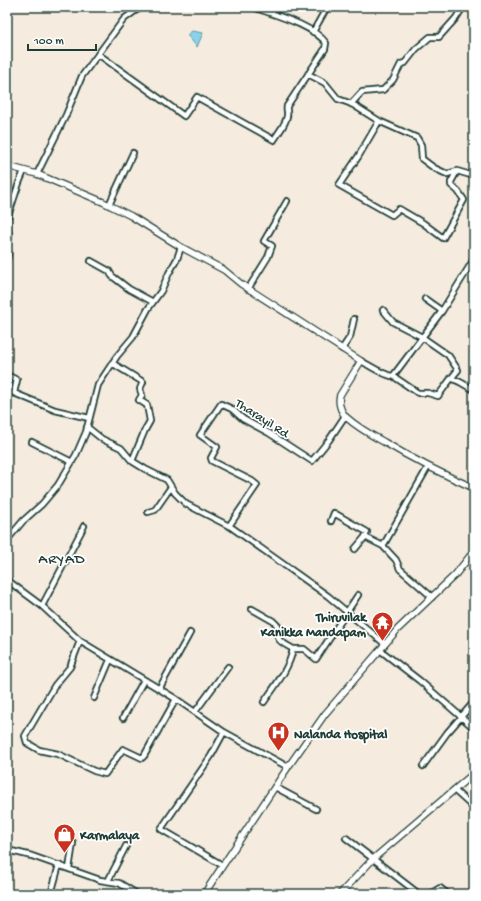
<svg xmlns="http://www.w3.org/2000/svg" width="481" height="901" font-family="'Gochi Hand',sans-serif">
<style>
.water{fill:#89d2eb;stroke:#5f96a2}
.lines{fill:none;stroke-linecap:round;stroke-linejoin:round}
.minor-casing{stroke:#1f3d34;stroke-width:8}
.major-casing{stroke:#1f3d34;stroke-width:8}
.minor{stroke:#fff;stroke-width:4.5}
.major{stroke:#fff;stroke-width:5.5}
.labels{text-anchor:middle;stroke-width:3.5;stroke-linejoin:round;paint-order:stroke}
.street-label{font-size:13px;fill:#1f3d34;stroke:#fff}
.poi-label{font-size:13px;font-weight:bold;fill:#1f3d34;stroke:#fff;text-anchor:start}
.quarter-label{font-size:15px;letter-spacing:1px;fill:#1f3d34;stroke:#fff}
</style>
<rect width="100%" height="100%" fill="#f5ecdf"/>
<filter id="ink" filterUnits="userSpaceOnUse"><feTurbulence type="fractalNoise" baseFrequency=".025" numOctaves="2"/><feDisplacementMap in="SourceGraphic" scale="8" xChannelSelector="R" yChannelSelector="G"/><feConvolveMatrix kernelMatrix="1 2 1 2 8 2 1 2 1" color-interpolation-filters="sRGB"/></filter>
<g filter="url(#ink)">
<path class="water" d="M 192,31 L 203,33 L 197,47 L 187,35 Z"/>
<g class="lines">
<defs>
<path id="minor" d="M 313,32 L 327,7
M 98,54 L 184,116 L 197,97 L 274,140 C 278,133 286,124 287,116 C 288,112 286,110 287,106 L 325,49 L 326,43 C 313,25 275,15 253,7
M 308,74 L 325,83 L 338,99 L 352,104 L 379,121 L 417,138 L 421,145 L 422,159 L 434,168 L 447,174 L 457,171 L 474,176
M 351,104 L 362,92 L 383,90 L 393,80 L 401,64 L 405,63 L 416,49 L 430,37 L 439,37 L 456,18 L 463,7
M 379,121 L 358,157 L 339,185 L 392,215 L 399,209 L 423,223 L 443,238 L 464,200 L 458,191 L 451,185 L 451,182 L 457,171
M 37,174 L 66,115 L 82,76 L 124,19 L 135,11 L 143,7
M 109,205 L 133,153
M 7,245 L 9,238 L 7,219 L 19,183 L 24,171
M 7,250 L 8,253 L 7,259
M 91,261 L 109,271 L 112,276 L 129,289 L 153,302
M 248,289 L 268,257 L 272,246 L 264,241 L 287,201
M 425,299 L 442,311
M 383,310 L 393,322 L 422,337 L 448,355 L 458,370 C 451,378 445,387 438,396 L 428,393 L 418,393 L 393,376
M 342,349 L 350,337 L 354,319
M 361,361 C 369,365 385,376 393,376 L 442,311 L 474,259
M 112,363 L 143,382 L 140,389 L 142,395 L 139,400 L 147,405 L 150,421 L 145,430 L 132,461
M 7,375 L 17,380 L 14,393 L 55,410 L 89,418
M 451,378 L 460,382 L 474,390
M 87,427 L 102,439 L 121,448 L 132,461 L 145,469 L 167,480 L 175,493 L 186,504 L 231,527 L 328,596 L 385,644
M 32,442 L 72,462
M 148,512 L 155,510 L 171,487
M 331,521 L 334,513 L 367,532 L 365,537
M 229,526 L 257,485 L 252,481 L 212,461 L 211,458 L 217,447 L 200,435 L 221,404 L 232,409 L 243,419 L 269,433 L 312,461 L 329,440 L 345,416
M 7,540 L 23,521 L 42,504 L 58,485 L 76,455 L 86,432 L 98,385 L 117,356 L 133,337 L 148,309 L 161,291 L 169,273 L 177,259 L 181,247
M 383,546 L 428,467
M 355,549 L 365,537 L 383,546 L 396,560 L 400,569 L 432,597
M 7,580 L 42,606 L 80,641 L 176,699 L 224,732 L 288,767
M 42,606 L 84,526
M 252,609 L 273,621 L 278,626 C 276,642 280,641 293,649
M 80,641 L 70,667 L 55,685 L 25,736 L 27,743 L 39,750 L 58,754 L 94,771 L 105,774 L 123,749 L 142,758 L 144,756 L 176,699
M 380,650 L 420,681 L 474,728
M 159,689 L 190,633
M 94,698 L 110,660
M 264,702 C 275,686 289,669 293,649 L 304,649 L 316,659 L 358,595
M 195,712 L 228,667
M 123,718 L 144,680
M 423,766 L 447,733 L 474,702
M 275,787 L 316,809
M 454,790 L 474,808
M 64,837 L 73,843 L 69,869
M 346,838 L 419,894
M 7,850 L 32,856 L 100,880 L 119,883 L 137,894
M 222,865 L 161,829 L 211,756 L 224,732
M 108,881 L 126,846
M 51,894 L 59,865
M 430,894 L 440,888 L 448,894"/>
<path id="major" d="M 7,166 L 37,174 L 103,202 L 131,216 L 181,247 L 224,270 L 241,284 L 361,361 L 340,395 C 338,402 340,411 346,417 C 357,427 371,435 384,442 C 414,460 442,474 474,488
M 204,894 L 288,767 L 325,714 L 398,629 L 455,575 L 474,551
M 340,894 L 373,859 L 474,773"/>
</defs>
<use href="#minor" class="minor-casing"/>
<use href="#major" class="major-casing"/>
<use href="#minor" class="minor"/>
<use href="#major" class="major"/>
</g>
</g>
<defs>
<symbol id="temple-pin" viewBox="-11 -11 22 30"><path d="M0 17L-7.5 6A9.5 9.5 0 1 1 7.5 6Z" fill="#c8321e" stroke="#fff"/><path d="M0-6L5-2H3V0L6.5 2.5H4V6H1.5V3h-3V6H-4V2.5H-6.5L-3 0V-2H-5Z" fill="#fff"/></symbol>
<symbol id="hospital-pin" viewBox="-11 -11 22 30"><path d="M0 17L-7.5 6A9.5 9.5 0 1 1 7.5 6Z" fill="#c8321e" stroke="#fff"/><path d="M-5-5h3v3.5h4V-5h3V5h-3V1.5h-4V5h-3Z" fill="#fff"/></symbol>
<symbol id="shop-pin" viewBox="-11 -11 22 30"><path d="M0 17L-7.5 6A9.5 9.5 0 1 1 7.5 6Z" fill="#c8321e" stroke="#fff"/><path d="M-5-2.5h2.3a2.7 3.5 0 0 1 5.4 0H5L5.5 6h-11ZM-1.5-2.5h3a1.5 2.3 0 0 0-3 0Z" fill="#fff"/></symbol>
</defs>
<g fill-rule="evenodd">
<use href="#temple-pin" x="370" y="610" width="25" height="34"/>
<use href="#hospital-pin" x="266" y="720" width="25" height="34"/>
<use href="#shop-pin" x="52" y="822" width="25" height="34"/>
</g>
<g class="labels">
<g class="street-label">
<text transform="translate(263 417) rotate(33)" y="5">Tharayil Rd</text>
</g>
<g class="poi-label">
<text x="366" y="621" text-anchor="end">Thiruvilak<tspan x="366" dy="15">Kanikka Mandapam</tspan></text>
<text x="294" y="738">Nalanda Hospital</text>
<text x="80" y="839">Karmalaya</text>
</g>
<g class="quarter-label">
<text x="62" y="563">ARYAD</text>
</g>
</g>
<rect width="481" height="901" fill="none" stroke="#fff" stroke-width="24"/>
<rect x="12" y="12" width="457" height="877" fill="none" stroke="#1f3d34" stroke-width="1.5" filter="url(#ink)"/>
<path d="M28 44v6h68v-6" fill="none" stroke="#1f3d34" stroke-width="2"/>
<text x="34" y="44" font-size="12" fill="#1f3d34" stroke="#ffffff" stroke-width="3" paint-order="stroke">100 m</text>
</svg>
